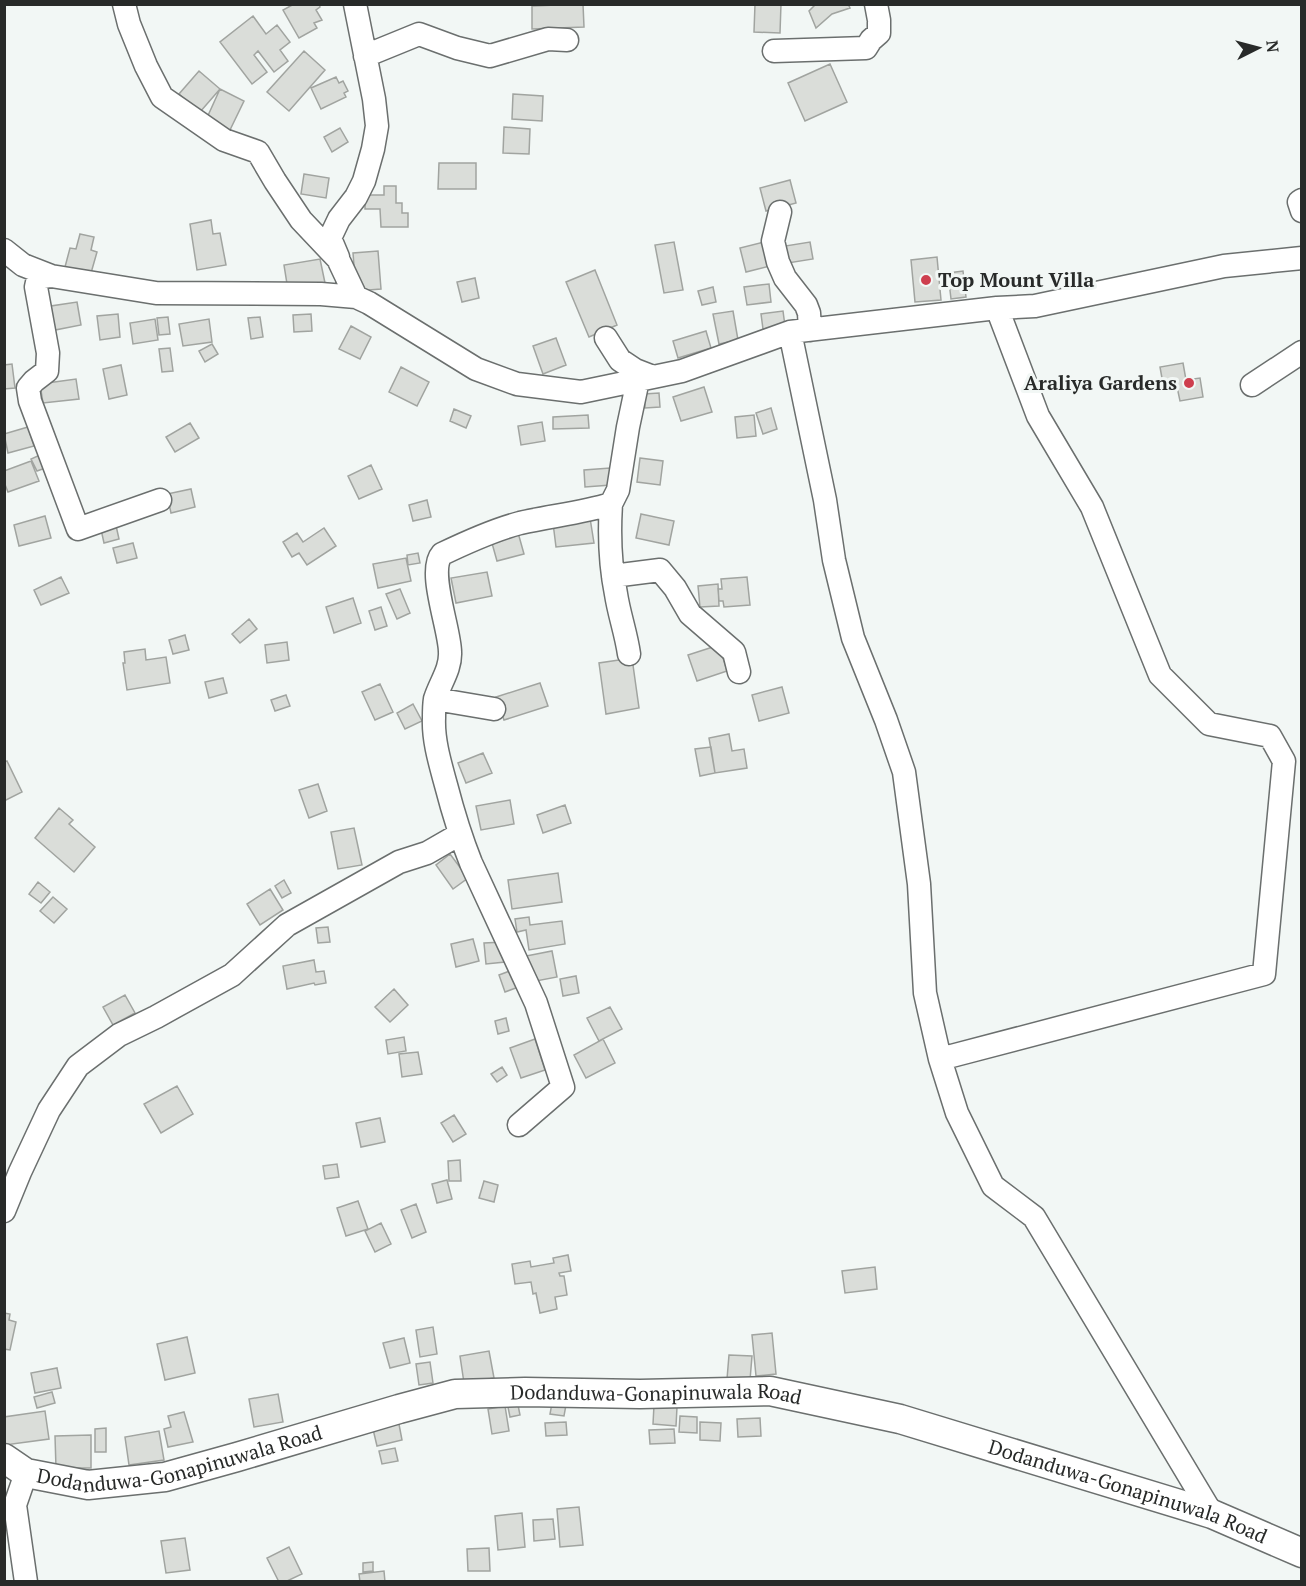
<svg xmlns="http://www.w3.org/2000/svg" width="1306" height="1586" font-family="'PT Serif',serif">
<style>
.building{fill:#daddd9;stroke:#a1a4a0;stroke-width:1.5}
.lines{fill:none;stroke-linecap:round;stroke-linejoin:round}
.minor-casing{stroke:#6b6f6e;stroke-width:25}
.major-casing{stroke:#6b6f6e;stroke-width:31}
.minor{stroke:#fff;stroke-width:22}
.major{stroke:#fff;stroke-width:28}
.poi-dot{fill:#ce3e4e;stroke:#f2f7f5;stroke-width:2}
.labels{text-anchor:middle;stroke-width:6;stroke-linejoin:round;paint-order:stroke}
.poi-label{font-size:20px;font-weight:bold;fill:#282a29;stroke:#f2f7f5;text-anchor:start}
.street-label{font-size:20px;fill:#282a29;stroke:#f2f7f5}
</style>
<rect width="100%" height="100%" fill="#f2f7f5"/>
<path class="building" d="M 294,4 L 319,4 L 320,7 L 316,10 L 322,20 L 314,23 L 317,28 L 299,38 L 283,10 Z
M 583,4 L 584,27 L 532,29 L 532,6 Z
M 755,4 L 781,4 L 780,33 L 754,32 Z
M 816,4 L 848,4 L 850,8 L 832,14 L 816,28 L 809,11 Z
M 253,16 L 266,34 L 277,25 L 290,42 L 280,50 L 288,61 L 274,72 L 258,51 L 254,55 L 267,72 L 252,84 L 220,42 Z
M 304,51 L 325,70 L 289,111 L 267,92 Z
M 830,64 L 847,102 L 805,121 L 788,83 Z
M 199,71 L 220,89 L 200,112 L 179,94 Z
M 336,77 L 339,83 L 343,81 L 348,91 L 344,93 L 346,97 L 321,109 L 311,88 Z
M 220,89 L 244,101 L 229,132 L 206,120 Z
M 513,94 L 543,96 L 542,121 L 512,119 Z
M 504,127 L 530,129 L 529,154 L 503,153 Z
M 340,128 L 348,142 L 332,152 L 324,137 Z
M 439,163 L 476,163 L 476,189 L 438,189 Z
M 304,174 L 329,178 L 326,198 L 301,194 Z
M 790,180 L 796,203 L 766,211 L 760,188 Z
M 384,186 L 396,186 L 396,203 L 402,203 L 402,213 L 408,213 L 408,227 L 381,227 L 380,209 L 365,209 L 365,195 L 384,195 Z
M 211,220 L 213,234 L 220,233 L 226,265 L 197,270 L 190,224 Z
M 80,234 L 94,237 L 91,250 L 97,252 L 91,273 L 65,267 L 70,248 L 76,249 Z
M 674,242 L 683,290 L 664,293 L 655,245 Z
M 764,242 L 770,266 L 746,272 L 740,248 Z
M 810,242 L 813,259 L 788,263 L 785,246 Z
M 378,251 L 381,289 L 356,291 L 353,253 Z
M 937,257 L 941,300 L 915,302 L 911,260 Z
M 320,259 L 325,283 L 288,290 L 284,265 Z
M 595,270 L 617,325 L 589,337 L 566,282 Z
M 963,271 L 966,297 L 951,299 L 948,273 Z
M 475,278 L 479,298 L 462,302 L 457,282 Z
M 769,284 L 771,302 L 747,305 L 744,287 Z
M 713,287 L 716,302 L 702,305 L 698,291 Z
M 77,302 L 81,325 L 55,330 L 51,306 Z
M 733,311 L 738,340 L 719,344 L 713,314 Z
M 783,311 L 785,326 L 763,329 L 761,314 Z
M 118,314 L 120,337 L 100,340 L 97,316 Z
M 311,314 L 312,331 L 294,332 L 293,315 Z
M 168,317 L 170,334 L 159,335 L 157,318 Z
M 260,317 L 263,337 L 251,339 L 248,318 Z
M 155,319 L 158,340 L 133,344 L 130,323 Z
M 209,319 L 212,342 L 183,346 L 179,324 Z
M 351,326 L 371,337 L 360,359 L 339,349 Z
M 706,331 L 711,348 L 678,358 L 673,341 Z
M 556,338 L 566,365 L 543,374 L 533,346 Z
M 212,344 L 218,354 L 205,362 L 199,351 Z
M 170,348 L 173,371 L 162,372 L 159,349 Z
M 1183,363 L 1186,380 L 1200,378 L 1203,397 L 1180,401 L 1176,382 L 1163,384 L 1160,367 Z
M 12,364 L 15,388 L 4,389 L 4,365 Z
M 121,365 L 127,395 L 109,399 L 103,369 Z
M 401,367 L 429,382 L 417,406 L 389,392 Z
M 76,379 L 79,399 L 43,403 L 40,384 Z
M 704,387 L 712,412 L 681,421 L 673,397 Z
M 659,393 L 660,407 L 645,408 L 644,394 Z
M 771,408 L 777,429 L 763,434 L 756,413 Z
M 454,409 L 471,416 L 466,428 L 450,421 Z
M 588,415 L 589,428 L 553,429 L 553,417 Z
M 754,415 L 756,436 L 737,438 L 735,417 Z
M 542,422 L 545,441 L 521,445 L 518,426 Z
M 190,423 L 199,438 L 175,452 L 166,437 Z
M 28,427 L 34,446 L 8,453 L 4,434 Z
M 42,454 L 48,467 L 37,471 L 31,459 Z
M 640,458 L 663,461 L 660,485 L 637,482 Z
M 31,461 L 39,481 L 8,492 L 4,482 L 4,471 Z
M 371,465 L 382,489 L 359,499 L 348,476 Z
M 610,468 L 611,485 L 585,487 L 584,470 Z
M 191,489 L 195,507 L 171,513 L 167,494 Z
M 427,500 L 431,517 L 413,521 L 409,505 Z
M 641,514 L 674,521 L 669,545 L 636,538 Z
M 45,516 L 51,538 L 19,546 L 14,525 Z
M 590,518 L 594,543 L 556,547 L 553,523 Z
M 115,521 L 119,539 L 104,543 L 100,525 Z
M 324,528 L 336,546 L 307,565 L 299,553 L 292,557 L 283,542 L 297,533 L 303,542 Z
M 517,529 L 524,554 L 497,561 L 490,536 Z
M 133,543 L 137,558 L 117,563 L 113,548 Z
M 418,553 L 420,563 L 408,565 L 407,555 Z
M 406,558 L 411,581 L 378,588 L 373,564 Z
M 487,572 L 492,596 L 456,603 L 451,578 Z
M 61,577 L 69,593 L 41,605 L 34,590 Z
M 747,577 L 750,605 L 724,607 L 723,601 L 719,601 L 718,589 L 722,589 L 721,579 Z
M 718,584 L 719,606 L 700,607 L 698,586 Z
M 400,589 L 410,613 L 397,619 L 386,594 Z
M 353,598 L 361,623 L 334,633 L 326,607 Z
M 381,607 L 387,626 L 375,630 L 369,611 Z
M 249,619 L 257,629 L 240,643 L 232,634 Z
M 185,635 L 189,650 L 173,654 L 169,640 Z
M 287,642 L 289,660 L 267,663 L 265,645 Z
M 719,645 L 727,671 L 697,681 L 688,655 Z
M 145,649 L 146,660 L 166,657 L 170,683 L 127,690 L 123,663 L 125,663 L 124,652 Z
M 632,658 L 639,708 L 606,714 L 599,663 Z
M 223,678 L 227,693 L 209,698 L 205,682 Z
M 540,683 L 548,706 L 504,720 L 496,697 Z
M 380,684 L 393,712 L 375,720 L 362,692 Z
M 782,687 L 789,713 L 759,721 L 752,695 Z
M 286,695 L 290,706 L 275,711 L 271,700 Z
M 413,704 L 422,721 L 405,729 L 397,713 Z
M 729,734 L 732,751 L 744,749 L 747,768 L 715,773 L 709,738 Z
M 711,747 L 715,773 L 700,776 L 695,749 Z
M 483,753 L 492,773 L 466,783 L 458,763 Z
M 7,761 L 22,792 L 4,801 L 4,762 Z
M 318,784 L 327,811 L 309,818 L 299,790 Z
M 510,800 L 514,824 L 481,830 L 476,806 Z
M 565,805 L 571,823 L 543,833 L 537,815 Z
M 59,808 L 73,820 L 69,824 L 95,847 L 74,872 L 35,838 Z
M 354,828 L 362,865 L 338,869 L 331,832 Z
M 450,854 L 468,878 L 453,889 L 436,865 Z
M 558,873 L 562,902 L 512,909 L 508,880 Z
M 284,880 L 291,893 L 282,898 L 275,886 Z
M 38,882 L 50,892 L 41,903 L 29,894 Z
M 270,889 L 283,910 L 260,925 L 247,904 Z
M 53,897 L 67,909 L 54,923 L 40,911 Z
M 529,917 L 530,925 L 562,921 L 565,944 L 529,950 L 526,930 L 517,932 L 515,919 Z
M 328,927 L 330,942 L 318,943 L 316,928 Z
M 473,939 L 479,961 L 456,967 L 451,944 Z
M 504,942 L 505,962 L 486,964 L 484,943 Z
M 552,951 L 557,977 L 531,982 L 521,957 Z
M 314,960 L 316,972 L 324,971 L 326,983 L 315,985 L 314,983 L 287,989 L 283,966 Z
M 515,969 L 521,986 L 505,992 L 499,975 Z
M 576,976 L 579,993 L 563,996 L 560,979 Z
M 394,989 L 408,1005 L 390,1022 L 375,1007 Z
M 125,995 L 135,1013 L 113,1025 L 103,1007 Z
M 610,1007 L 622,1029 L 599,1041 L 587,1018 Z
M 506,1018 L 509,1031 L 498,1034 L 495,1021 Z
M 404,1037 L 406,1051 L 388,1054 L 386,1040 Z
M 535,1039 L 545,1070 L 521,1078 L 510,1048 Z
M 603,1039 L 615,1063 L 586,1078 L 574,1055 Z
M 418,1052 L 422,1074 L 402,1077 L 399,1054 Z
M 502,1067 L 507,1075 L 497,1082 L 491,1074 Z
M 177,1086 L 193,1114 L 161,1133 L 144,1104 Z
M 454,1115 L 466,1134 L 453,1142 L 441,1123 Z
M 380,1118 L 385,1142 L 361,1147 L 356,1123 Z
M 460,1160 L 461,1181 L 449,1181 L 448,1161 Z
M 337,1164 L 339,1177 L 325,1179 L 323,1166 Z
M 447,1180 L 452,1199 L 437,1203 L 432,1184 Z
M 484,1181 L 498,1185 L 494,1202 L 479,1198 Z
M 358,1201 L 368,1229 L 346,1236 L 337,1208 Z
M 416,1204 L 426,1232 L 412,1238 L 401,1210 Z
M 381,1223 L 391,1244 L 375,1252 L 365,1231 Z
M 568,1255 L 571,1271 L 559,1273 L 560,1276 L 564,1276 L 567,1295 L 555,1297 L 557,1309 L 540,1313 L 536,1293 L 533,1294 L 531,1282 L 515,1284 L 512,1264 L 530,1261 L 531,1267 L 554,1263 L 553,1258 Z
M 875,1267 L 877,1289 L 845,1293 L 842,1271 Z
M 4,1313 L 10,1314 L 9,1320 L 16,1322 L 10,1350 L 4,1349 Z
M 433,1327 L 437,1354 L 420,1357 L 416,1330 Z
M 772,1333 L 776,1374 L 756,1376 L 752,1335 Z
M 187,1337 L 195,1373 L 165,1380 L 157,1344 Z
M 404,1338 L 410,1363 L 390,1368 L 383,1343 Z
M 489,1351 L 494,1378 L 464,1383 L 460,1356 Z
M 729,1355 L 752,1356 L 750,1380 L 727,1379 Z
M 430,1362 L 433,1383 L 419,1385 L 416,1364 Z
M 57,1368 L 61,1388 L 35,1393 L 31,1373 Z
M 52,1392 L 55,1403 L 37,1408 L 34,1397 Z
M 278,1394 L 283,1422 L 254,1427 L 249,1399 Z
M 517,1400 L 520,1415 L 510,1417 L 507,1402 Z
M 552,1403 L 566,1405 L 564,1416 L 550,1414 Z
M 654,1405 L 677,1407 L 676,1426 L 653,1424 Z
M 505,1406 L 509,1431 L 492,1434 L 488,1409 Z
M 45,1411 L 49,1439 L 5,1445 L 4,1417 Z
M 184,1412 L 193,1442 L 168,1447 L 164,1429 L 171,1427 L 168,1416 Z
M 680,1416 L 697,1417 L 697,1433 L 679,1432 Z
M 760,1418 L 761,1436 L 738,1437 L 737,1419 Z
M 398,1419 L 402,1440 L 377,1446 L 372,1425 Z
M 566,1422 L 567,1435 L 546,1436 L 545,1423 Z
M 700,1422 L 721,1423 L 720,1441 L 700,1440 Z
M 106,1428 L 106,1452 L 95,1452 L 95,1429 Z
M 674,1429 L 675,1443 L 650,1444 L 649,1430 Z
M 159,1431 L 164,1460 L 129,1465 L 125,1437 Z
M 91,1435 L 91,1468 L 56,1468 L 55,1436 Z
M 395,1448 L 398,1461 L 382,1464 L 379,1451 Z
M 579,1507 L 583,1545 L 560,1547 L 557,1509 Z
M 522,1513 L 525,1547 L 498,1550 L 495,1516 Z
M 553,1519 L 555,1539 L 534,1541 L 533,1520 Z
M 185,1538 L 190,1570 L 166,1573 L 161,1541 Z
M 289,1547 L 302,1574 L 285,1582 L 279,1582 L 267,1558 Z
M 489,1548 L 490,1571 L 468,1571 L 467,1549 Z
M 373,1562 L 373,1571 L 363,1572 L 363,1563 Z
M 384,1571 L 385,1582 L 360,1582 L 359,1574 Z"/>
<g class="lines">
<defs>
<path id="minor" d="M 124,4 L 129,24 L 146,66 L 162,97 L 224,140 L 258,152 L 275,181 L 301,220 L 338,259 L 356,297
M 774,51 L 866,48 L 871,40 L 879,33 L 879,20 L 876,4
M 365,56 L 419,34 L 457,48 L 490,56 L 548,39 L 567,40
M 1302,200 L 1299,202 L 1302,211
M 780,212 L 773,241 L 778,262 L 785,278 L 806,305 L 809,313 L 810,330
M 4,250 L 23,265 L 51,276 L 156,293 L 321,294 L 356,297 L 369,303 L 476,369 L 517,384 L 581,392 L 682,371 L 790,332 L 997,308 L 1035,306 L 1224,266 L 1302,258
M 338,257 L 330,238 L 339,219 L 356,197 L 364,181 L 373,149 L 377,126 L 374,99 L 355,4
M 51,276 L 38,278 L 36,287 L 48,353 L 47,371 L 34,381 L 28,388 L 30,401 L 78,529 L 160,500
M 790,332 L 825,500 L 834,560 L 853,638 L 886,720 L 904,772 L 919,884 L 925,993 L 940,1059 L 957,1113 L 993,1186 L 1034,1217 L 1212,1514
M 606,338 L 620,360 L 635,370 L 653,377
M 1252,385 L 1302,352
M 611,504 C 609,534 610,564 616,594 C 619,614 626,633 629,654
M 613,576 L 660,570 L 675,588 L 690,614 L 734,652 L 739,672
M 435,699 L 494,709
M 940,1059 L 1264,974 L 1284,761 L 1270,736 L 1209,724 L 1160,675 L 1092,507 L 1038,416 L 997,308
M 519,1125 L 563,1087 L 536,1003 L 471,863 C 461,838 453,812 446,785 C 440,763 433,740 434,718 C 434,712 434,705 435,699 C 440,683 451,669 450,652 C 450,629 427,571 442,554 C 467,542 493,530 520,523 C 550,516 581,513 611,504 L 618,490 L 628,427 L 638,380
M 4,1211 L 20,1172 L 49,1110 L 78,1066 L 119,1035 L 156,1017 L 232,975 L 287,925 L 399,862 L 427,853 L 460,834
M 26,1473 L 15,1505 L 26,1582"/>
<g id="major">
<path id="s1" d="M 4,1458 L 26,1473 L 88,1485 L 165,1477 L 237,1457 L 399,1409 L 455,1394 L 525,1392 L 640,1394 L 770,1391 L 900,1419 L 1212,1514 L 1302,1553"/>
</g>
</defs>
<use href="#minor" class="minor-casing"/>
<use href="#major" class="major-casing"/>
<use href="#minor" class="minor"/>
<use href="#major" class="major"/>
</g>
<g class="poi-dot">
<circle cx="926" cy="280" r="6"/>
<circle cx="1189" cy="383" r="6"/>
</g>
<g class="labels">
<g class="poi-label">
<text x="938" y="287">Top Mount Villa</text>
<text x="1177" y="390" text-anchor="end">Araliya Gardens</text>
</g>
<g class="street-label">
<text dy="7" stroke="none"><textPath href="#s1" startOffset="670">Dodanduwa-Gonapinuwala Road</textPath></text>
<text dy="7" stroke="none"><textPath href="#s1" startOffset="184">Dodanduwa-Gonapinuwala Road</textPath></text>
<text dy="7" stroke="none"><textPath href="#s1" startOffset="1156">Dodanduwa-Gonapinuwala Road</textPath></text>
</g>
</g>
<rect width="1306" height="1586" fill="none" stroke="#282a29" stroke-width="12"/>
<g transform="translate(1258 48) rotate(84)" stroke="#f2f7f5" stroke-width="4.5" paint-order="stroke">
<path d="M0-4.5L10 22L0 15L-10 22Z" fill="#282a29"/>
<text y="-9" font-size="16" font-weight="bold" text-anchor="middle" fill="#282a29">N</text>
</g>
</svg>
